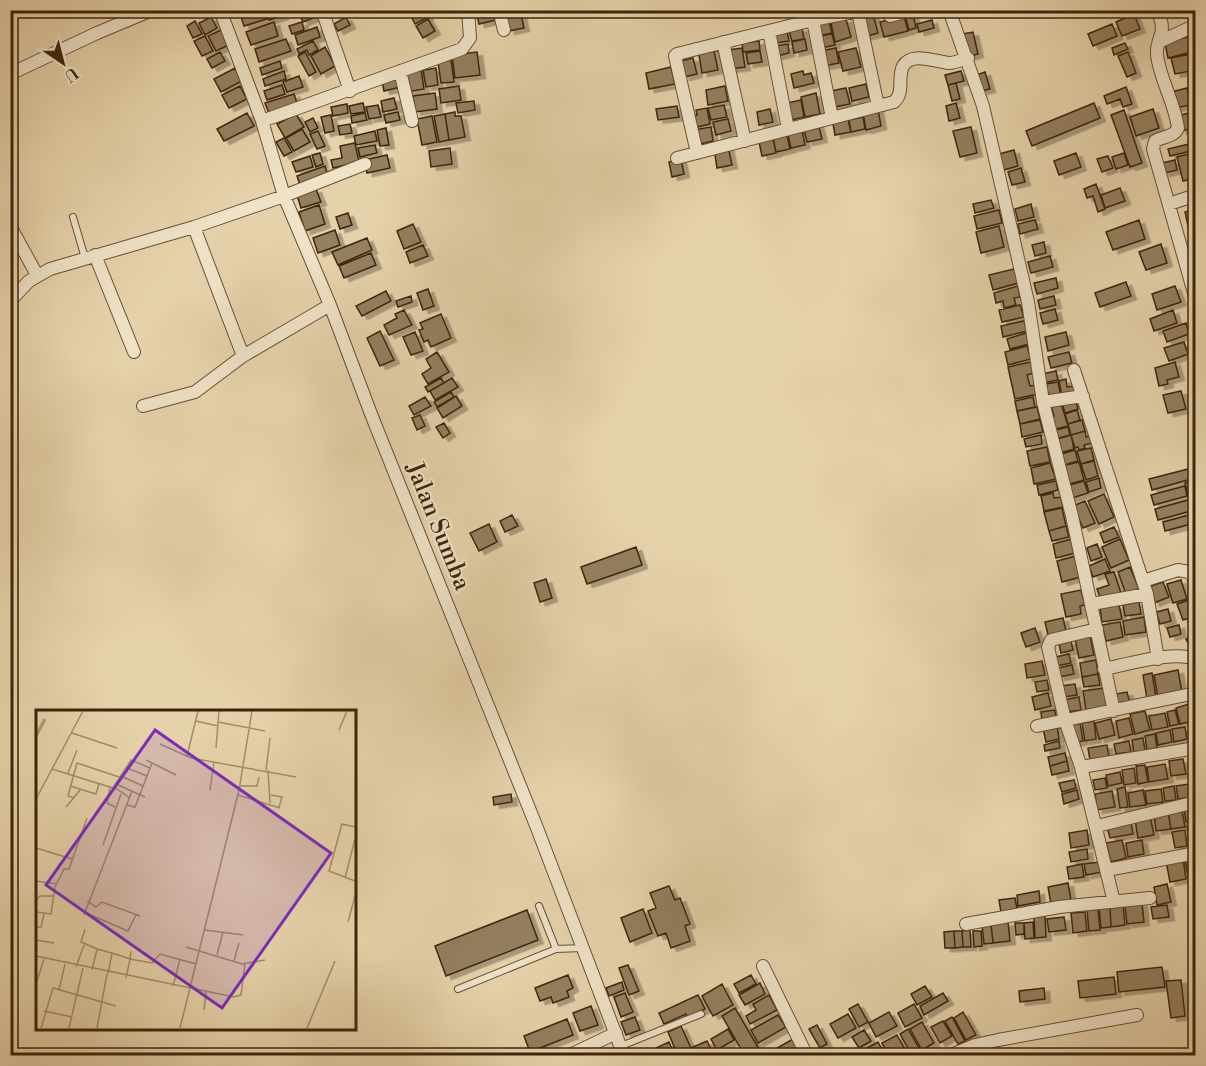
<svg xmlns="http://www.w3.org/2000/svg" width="1206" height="1066" font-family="'Libre Bodoni',serif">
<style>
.building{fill:#947f5f;stroke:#3c250d;stroke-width:1.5;filter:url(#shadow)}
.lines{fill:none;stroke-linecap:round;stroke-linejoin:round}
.service-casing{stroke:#665034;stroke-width:8}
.minor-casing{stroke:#665034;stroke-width:14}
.service{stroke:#efe2c8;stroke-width:6}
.minor{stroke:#efe2c8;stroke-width:12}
.labels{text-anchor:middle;stroke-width:4.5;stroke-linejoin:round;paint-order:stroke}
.street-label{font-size:24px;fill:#3c250d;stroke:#efe2c8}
.inset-river{fill:none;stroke:#ac9775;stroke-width:3}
.inset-road{fill:none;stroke:#a28d6b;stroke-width:1.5}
.view{fill:#7b2cbf;fill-opacity:0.15;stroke:#7b2cbf;stroke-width:3}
.inset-edge{fill:none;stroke:#3c250d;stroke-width:3}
</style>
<defs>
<filter id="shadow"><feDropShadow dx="5.5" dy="3.5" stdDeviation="0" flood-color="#0004"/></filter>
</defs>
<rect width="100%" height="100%" fill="#e6d2aa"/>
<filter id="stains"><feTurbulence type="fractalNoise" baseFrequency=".00333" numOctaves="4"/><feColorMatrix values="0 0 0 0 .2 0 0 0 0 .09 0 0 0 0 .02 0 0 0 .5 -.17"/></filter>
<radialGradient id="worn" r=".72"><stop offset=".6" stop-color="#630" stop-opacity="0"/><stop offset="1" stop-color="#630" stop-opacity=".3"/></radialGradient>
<path class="building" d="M 249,10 L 264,10 L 267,19 L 244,26 L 240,14 Z
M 266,10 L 281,10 L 283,16 L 269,20 Z
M 304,10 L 315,10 L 318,16 L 303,22 L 299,12 Z
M 424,10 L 428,17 L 415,24 L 412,18 Z
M 494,10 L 496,20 L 479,24 L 476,11 Z
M 520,10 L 524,28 L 509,31 L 506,13 Z
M 873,14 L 878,33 L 864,37 L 859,18 Z
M 913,14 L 916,28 L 909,30 L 905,16 Z
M 1134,14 L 1140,29 L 1122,36 L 1116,22 Z
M 904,16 L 908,31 L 884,37 L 880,22 Z
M 211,17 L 217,28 L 205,35 L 199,23 Z
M 346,17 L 350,25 L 338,31 L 334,24 Z
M 428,19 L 435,31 L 423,38 L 416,26 Z
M 846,19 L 851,37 L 835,42 L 831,23 Z
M 932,20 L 934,28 L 919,32 L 917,24 Z
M 195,21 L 202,34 L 193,38 L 187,26 Z
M 274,22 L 278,36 L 251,45 L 246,32 Z
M 302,22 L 304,30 L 292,34 L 289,26 Z
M 829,22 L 832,33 L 818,36 L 816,24 Z
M 1112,24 L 1117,36 L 1093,46 L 1088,34 Z
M 317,27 L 320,37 L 298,45 L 295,35 Z
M 786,27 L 789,41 L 775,43 L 772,29 Z
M 802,28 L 804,39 L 792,41 L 789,31 Z
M 221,30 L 229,45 L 216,51 L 208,36 Z
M 973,32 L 978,54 L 967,57 L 962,34 Z
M 832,34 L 835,45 L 821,48 L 819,36 Z
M 205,36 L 213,51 L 202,56 L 194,41 Z
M 1191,36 L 1195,51 L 1168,58 L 1165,43 Z
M 286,39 L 291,51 L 259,62 L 255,49 Z
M 805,39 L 807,50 L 794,53 L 792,42 Z
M 313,41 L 318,50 L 309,55 L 307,50 L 299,54 L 297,49 Z
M 759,41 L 760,50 L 743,52 L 742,43 Z
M 1125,43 L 1128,49 L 1114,55 L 1112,48 Z
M 788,44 L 789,53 L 777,56 L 775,46 Z
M 713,46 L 718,70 L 702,73 L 698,49 Z
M 325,47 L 335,66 L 321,74 L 311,56 Z
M 742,48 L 745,67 L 731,69 L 728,50 Z
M 836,48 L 839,63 L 824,66 L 821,51 Z
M 856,48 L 861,67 L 843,71 L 838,52 Z
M 760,51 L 762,62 L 748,64 L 746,53 Z
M 220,52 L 225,61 L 212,68 L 207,59 Z
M 305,52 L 316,72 L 309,76 L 298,56 Z
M 477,52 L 480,75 L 455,78 L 452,55 Z
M 1128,52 L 1136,73 L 1127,77 L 1118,56 Z
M 1196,53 L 1196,70 L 1175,74 L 1171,58 Z
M 693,58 L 697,74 L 684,77 L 681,61 Z
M 451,60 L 454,82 L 441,83 L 438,62 Z
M 280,61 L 282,68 L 262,75 L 260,68 Z
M 671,67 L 675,84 L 649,89 L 646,73 Z
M 235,68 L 242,81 L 221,92 L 214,79 Z
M 436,68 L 438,85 L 426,87 L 423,70 Z
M 421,69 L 424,89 L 407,92 L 404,71 Z
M 284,71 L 286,79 L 265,86 L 263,79 Z
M 803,71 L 804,75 L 811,73 L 814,83 L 794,88 L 791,74 Z
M 961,71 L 964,81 L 948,85 L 945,75 Z
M 985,72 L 990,89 L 981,91 L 977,75 Z
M 299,76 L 303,87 L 287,92 L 283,82 Z
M 400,78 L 401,87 L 384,91 L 382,81 Z
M 956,83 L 960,99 L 952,101 L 948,85 Z
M 866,84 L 869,97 L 852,101 L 849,88 Z
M 282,85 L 285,94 L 267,100 L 264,91 Z
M 240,86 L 247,99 L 229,108 L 222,95 Z
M 459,86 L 461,100 L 441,103 L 439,89 Z
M 725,86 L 728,101 L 708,105 L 706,90 Z
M 1126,87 L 1132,104 L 1123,107 L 1120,99 L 1107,104 L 1104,96 Z
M 846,88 L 850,104 L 829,108 L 826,92 Z
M 1187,88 L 1191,105 L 1175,108 L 1171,92 Z
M 435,93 L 437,109 L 415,112 L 413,96 Z
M 816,93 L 820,114 L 805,117 L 801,97 Z
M 294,94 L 298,106 L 270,116 L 265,103 Z
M 394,98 L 397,109 L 383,112 L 381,101 Z
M 801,100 L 804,117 L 787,121 L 783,104 Z
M 474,101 L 475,110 L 458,113 L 456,103 Z
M 363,103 L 365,112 L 351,114 L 349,106 Z
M 956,103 L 960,118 L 949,121 L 946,106 Z
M 1094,103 L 1100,118 L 1032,146 L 1026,131 Z
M 347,104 L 348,113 L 333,116 L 331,107 Z
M 378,105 L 381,117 L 369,119 L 366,107 Z
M 724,105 L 727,117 L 711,120 L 708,108 Z
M 677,106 L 679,117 L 658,120 L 656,109 Z
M 707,108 L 710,124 L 693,128 L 690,116 L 697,115 L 696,110 Z
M 770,109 L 773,122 L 759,125 L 757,112 Z
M 878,109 L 881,126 L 866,130 L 863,113 Z
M 1153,109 L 1159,128 L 1136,136 L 1130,117 Z
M 1124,110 L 1142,163 L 1130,167 L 1111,115 Z
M 1196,111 L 1196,128 L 1181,131 L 1177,116 Z
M 398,112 L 400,120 L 386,123 L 384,115 Z
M 455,112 L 455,116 L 461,116 L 465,137 L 449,140 L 445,114 Z
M 247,113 L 254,126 L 224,141 L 217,129 Z
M 365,113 L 367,120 L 352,123 L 351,116 Z
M 296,114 L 304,127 L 285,138 L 277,124 Z
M 445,114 L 449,140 L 439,142 L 434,116 Z
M 331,115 L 334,131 L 325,133 L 321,117 Z
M 847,115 L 851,132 L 835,135 L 832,118 Z
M 432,116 L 437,142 L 422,145 L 417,119 Z
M 863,117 L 865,129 L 851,132 L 849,120 Z
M 313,118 L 318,128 L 310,132 L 305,122 Z
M 728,119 L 731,131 L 716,135 L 713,122 Z
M 818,123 L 822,139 L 807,142 L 803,126 Z
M 350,124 L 352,133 L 340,135 L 338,126 Z
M 801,125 L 805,145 L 791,148 L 786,127 Z
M 711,127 L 713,141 L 696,145 L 693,130 Z
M 971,127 L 977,153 L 960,157 L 953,131 Z
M 386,128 L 389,145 L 380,146 L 377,130 Z
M 302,129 L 310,142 L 294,151 L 286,138 Z
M 318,131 L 325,146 L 317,149 L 310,134 Z
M 375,131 L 377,141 L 356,145 L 354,136 Z
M 786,131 L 790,149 L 776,152 L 772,134 Z
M 772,134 L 776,153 L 762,156 L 758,137 Z
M 284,138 L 292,152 L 284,156 L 276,142 Z
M 355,143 L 359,162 L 333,168 L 331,160 L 342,158 L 340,146 Z
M 1189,144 L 1191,151 L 1170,156 L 1168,149 Z
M 375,145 L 377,153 L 360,157 L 358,148 Z
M 728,146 L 732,165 L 717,168 L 714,148 Z
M 450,148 L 452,164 L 431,167 L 429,151 Z
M 1014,150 L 1018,166 L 1004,170 L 999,154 Z
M 320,153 L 323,164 L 316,167 L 312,155 Z
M 1076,153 L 1081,167 L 1059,175 L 1054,161 Z
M 1124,153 L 1128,165 L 1116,169 L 1112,157 Z
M 1192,153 L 1196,178 L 1183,181 L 1177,157 Z
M 387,155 L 390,168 L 367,173 L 365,160 Z
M 310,156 L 313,167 L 296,172 L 292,162 Z
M 1108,156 L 1113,168 L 1102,172 L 1097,159 Z
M 681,159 L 684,174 L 672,177 L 669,162 Z
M 1175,160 L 1177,170 L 1164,173 L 1162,163 Z
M 325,166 L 328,176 L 300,185 L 297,176 Z
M 1021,168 L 1025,182 L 1012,185 L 1008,172 Z
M 1096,184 L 1105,209 L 1098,212 L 1093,196 L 1087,198 L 1084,189 Z
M 1120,188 L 1125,201 L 1105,208 L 1101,195 Z
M 316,189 L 321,202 L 301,208 L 297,195 Z
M 991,200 L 994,208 L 975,213 L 973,204 Z
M 1031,204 L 1034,217 L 1018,221 L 1015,209 Z
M 319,205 L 325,224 L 305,231 L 299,212 Z
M 999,210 L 1002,223 L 977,229 L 974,216 Z
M 1194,210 L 1196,238 L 1191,239 L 1185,212 Z
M 348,213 L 352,225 L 340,229 L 336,217 Z
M 1035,220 L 1038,229 L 1020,234 L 1018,224 Z
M 1139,220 L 1145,239 L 1113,250 L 1106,232 Z
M 413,224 L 421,242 L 404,249 L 397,231 Z
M 999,226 L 1004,247 L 981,253 L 976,232 Z
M 335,230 L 340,245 L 318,253 L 313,238 Z
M 367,238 L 372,250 L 338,265 L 332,252 Z
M 1044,242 L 1046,253 L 1035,256 L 1032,245 Z
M 1161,244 L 1167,263 L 1146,270 L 1139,252 Z
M 423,245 L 428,256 L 410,263 L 406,252 Z
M 371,253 L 376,265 L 344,278 L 339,266 Z
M 1050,256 L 1053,267 L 1031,273 L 1028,262 Z
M 1018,268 L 1022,282 L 993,290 L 989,275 Z
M 1056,278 L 1058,288 L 1037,294 L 1034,283 Z
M 1126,282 L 1131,296 L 1100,307 L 1095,293 Z
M 1018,286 L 1020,297 L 1014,298 L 1016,305 L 1004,308 L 1003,301 L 996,303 L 994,293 Z
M 1175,286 L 1181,302 L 1157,310 L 1152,294 Z
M 428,289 L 434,306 L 423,310 L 417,293 Z
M 386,291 L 391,301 L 362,316 L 356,306 Z
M 411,296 L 412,302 L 398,307 L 396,301 Z
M 1054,296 L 1056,305 L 1040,309 L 1038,300 Z
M 1020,305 L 1024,317 L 1002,322 L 999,310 Z
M 1055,309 L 1058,320 L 1043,324 L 1040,313 Z
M 404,310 L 412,325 L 389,335 L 384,325 L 397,318 L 395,314 Z
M 1173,310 L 1177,323 L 1154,331 L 1150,319 Z
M 441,314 L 451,338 L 431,347 L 428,340 L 424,342 L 419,330 L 423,329 L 420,323 Z
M 1024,321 L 1027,331 L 1003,337 L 1001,326 Z
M 1186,323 L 1189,334 L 1167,342 L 1163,331 Z
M 380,331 L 394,360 L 380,366 L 367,338 Z
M 415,332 L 423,351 L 411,355 L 403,337 Z
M 1066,332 L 1069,345 L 1048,351 L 1045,337 Z
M 1026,333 L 1029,344 L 1010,349 L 1007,339 Z
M 1184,342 L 1188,354 L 1169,361 L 1164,348 Z
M 1027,346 L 1031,359 L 1008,365 L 1005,352 Z
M 437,352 L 449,372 L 428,384 L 422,374 L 431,368 L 426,359 Z
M 1069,352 L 1072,363 L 1051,368 L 1048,357 Z
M 1031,362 L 1034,373 L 1027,375 L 1030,386 L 1036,385 L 1038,394 L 1015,399 L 1008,367 Z
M 1175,362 L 1179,377 L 1167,380 L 1168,384 L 1159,386 L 1155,368 Z
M 1056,371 L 1058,380 L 1044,383 L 1042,374 Z
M 441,378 L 444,383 L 428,392 L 425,387 Z
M 452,378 L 458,387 L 435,400 L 430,391 Z
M 1066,379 L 1067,387 L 1075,386 L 1077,394 L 1062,397 L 1059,381 Z
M 1058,382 L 1061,397 L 1049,399 L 1046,384 Z
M 1181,391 L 1186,409 L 1168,413 L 1163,395 Z
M 451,392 L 454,397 L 437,407 L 434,402 Z
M 456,396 L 462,406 L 443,418 L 437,408 Z
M 425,397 L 431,406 L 414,415 L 409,406 Z
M 1033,397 L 1035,407 L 1017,411 L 1015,401 Z
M 1075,399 L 1078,409 L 1065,413 L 1062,403 Z
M 1061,403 L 1068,426 L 1052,430 L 1049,418 L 1054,416 L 1051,406 Z
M 1037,407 L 1040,419 L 1020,424 L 1017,411 Z
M 1077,410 L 1080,420 L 1068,424 L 1065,414 Z
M 420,415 L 425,426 L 417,430 L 412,418 Z
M 1040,420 L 1043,432 L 1022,437 L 1020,424 Z
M 1082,420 L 1085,431 L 1071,435 L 1068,424 Z
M 444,423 L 450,433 L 443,438 L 436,427 Z
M 1068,427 L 1070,435 L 1055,439 L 1052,431 Z
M 1085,431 L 1086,437 L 1090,436 L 1092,443 L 1084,445 L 1085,448 L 1079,450 L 1078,447 L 1075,448 L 1071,435 Z
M 1041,435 L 1042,444 L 1026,447 L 1024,439 Z
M 1071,435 L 1074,449 L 1057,454 L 1054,440 Z
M 1047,447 L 1050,462 L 1030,466 L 1027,451 Z
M 1091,448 L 1094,460 L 1081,464 L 1077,451 Z
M 1075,450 L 1078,461 L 1061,466 L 1058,455 Z
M 1094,461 L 1098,476 L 1086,480 L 1081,464 Z
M 1079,462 L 1084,480 L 1066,485 L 1061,466 Z
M 1050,463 L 1056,479 L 1034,484 L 1031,468 Z
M 1192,468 L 1195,478 L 1152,490 L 1149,479 Z
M 1099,478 L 1101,488 L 1089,492 L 1086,482 Z
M 1196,480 L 1196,507 L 1191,508 L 1185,483 Z
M 1056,481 L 1058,490 L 1039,495 L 1037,485 Z
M 1084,481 L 1088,493 L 1069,499 L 1066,486 Z
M 1185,486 L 1187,496 L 1154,505 L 1151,495 Z
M 1053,493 L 1054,498 L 1061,497 L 1063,507 L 1044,511 L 1041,496 Z
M 1104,494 L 1114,517 L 1099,524 L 1088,501 Z
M 1188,500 L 1191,511 L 1158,520 L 1155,509 Z
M 1085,501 L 1095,523 L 1083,528 L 1073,506 Z
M 1062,508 L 1066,526 L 1049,531 L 1044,512 Z
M 512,515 L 518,526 L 505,532 L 500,521 Z
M 1189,515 L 1191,524 L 1165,531 L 1163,522 Z
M 489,524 L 497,542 L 479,551 L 470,533 Z
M 1066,526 L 1069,537 L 1052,541 L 1049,531 Z
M 1114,527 L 1119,537 L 1104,543 L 1100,533 Z
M 1072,539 L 1075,553 L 1056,558 L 1053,544 Z
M 1120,539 L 1129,560 L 1111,568 L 1102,547 Z
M 1097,544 L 1102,557 L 1091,561 L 1087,548 Z
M 636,547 L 642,565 L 587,584 L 581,567 Z
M 1076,556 L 1081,577 L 1062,582 L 1057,561 Z
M 1105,559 L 1110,571 L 1093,577 L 1089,566 Z
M 1130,567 L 1139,589 L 1126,594 L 1118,572 Z
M 1114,572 L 1121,593 L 1101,600 L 1097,589 L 1109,585 L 1105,574 Z
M 546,579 L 552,598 L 540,602 L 534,583 Z
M 1181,580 L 1187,599 L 1173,603 L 1167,584 Z
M 1163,582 L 1169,597 L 1154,603 L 1148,587 Z
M 1081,590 L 1085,605 L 1080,606 L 1081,614 L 1066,617 L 1061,594 Z
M 1189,600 L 1195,616 L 1183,620 L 1177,604 Z
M 1139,602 L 1141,614 L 1125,616 L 1123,605 Z
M 1119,605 L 1122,619 L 1102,622 L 1100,608 Z
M 1168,609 L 1171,621 L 1160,624 L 1156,612 Z
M 1144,617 L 1146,632 L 1125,635 L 1123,621 Z
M 1063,618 L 1066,631 L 1048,635 L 1045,622 Z
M 1120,622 L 1123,637 L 1106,641 L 1102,625 Z
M 1179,625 L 1181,634 L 1170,637 L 1167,628 Z
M 1035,628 L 1040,642 L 1026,647 L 1021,633 Z
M 1196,634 L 1196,656 L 1195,656 L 1186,639 Z
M 1090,636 L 1094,655 L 1079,658 L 1075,639 Z
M 1071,641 L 1073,650 L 1061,653 L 1059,644 Z
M 1069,654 L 1071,663 L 1056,666 L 1055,657 Z
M 1096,660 L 1098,674 L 1082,677 L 1080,663 Z
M 1042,661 L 1045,675 L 1027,678 L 1025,664 Z
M 1072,665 L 1074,674 L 1059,677 L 1058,668 Z
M 1178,670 L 1182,693 L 1158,698 L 1154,675 Z
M 1152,673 L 1156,698 L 1147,699 L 1143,675 Z
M 1098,674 L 1100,685 L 1084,687 L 1082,677 Z
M 1047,680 L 1049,690 L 1037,692 L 1035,682 Z
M 1075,684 L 1077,695 L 1063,697 L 1061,686 Z
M 1104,688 L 1107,706 L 1086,710 L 1083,691 Z
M 1127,692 L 1130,704 L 1118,707 L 1115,694 Z
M 1048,693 L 1051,706 L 1035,710 L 1032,697 Z
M 1079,697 L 1081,710 L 1066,712 L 1064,700 Z
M 1189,704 L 1193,721 L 1180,724 L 1176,708 Z
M 1055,710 L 1056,719 L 1042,721 L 1041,712 Z
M 1175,710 L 1179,724 L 1170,726 L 1167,712 Z
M 1145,711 L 1150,730 L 1135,734 L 1130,714 Z
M 1165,713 L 1168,727 L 1152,730 L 1149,716 Z
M 1129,718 L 1133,734 L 1119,738 L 1116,721 Z
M 1111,719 L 1115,735 L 1099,739 L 1095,723 Z
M 1094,721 L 1096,739 L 1085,741 L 1082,723 Z
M 1080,723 L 1083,741 L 1074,743 L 1071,725 Z
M 1057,725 L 1059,739 L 1046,742 L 1043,728 Z
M 1185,727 L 1187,739 L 1174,742 L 1172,729 Z
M 1170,730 L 1172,742 L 1158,745 L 1156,733 Z
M 1155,734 L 1157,748 L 1147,750 L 1145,736 Z
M 1143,738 L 1145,751 L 1134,753 L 1132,740 Z
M 1059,741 L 1060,748 L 1045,751 L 1044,745 Z
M 1129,741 L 1131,752 L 1116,754 L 1114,744 Z
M 1107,745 L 1109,757 L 1090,760 L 1088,748 Z
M 1065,753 L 1067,761 L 1050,766 L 1048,757 Z
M 1183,759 L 1186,774 L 1171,776 L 1169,761 Z
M 1067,761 L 1069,771 L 1052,775 L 1050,766 Z
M 1165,764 L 1168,779 L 1149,782 L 1147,767 Z
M 1145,765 L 1148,782 L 1138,784 L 1136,766 Z
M 1134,768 L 1136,783 L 1124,785 L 1122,770 Z
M 1120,772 L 1122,783 L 1108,786 L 1106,775 Z
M 1105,778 L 1107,788 L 1095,790 L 1093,780 Z
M 1074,780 L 1076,788 L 1062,792 L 1059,783 Z
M 1189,784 L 1191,797 L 1178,799 L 1176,786 Z
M 1174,786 L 1176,800 L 1165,801 L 1163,788 Z
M 1125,787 L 1128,807 L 1120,808 L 1117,789 Z
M 1161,789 L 1163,802 L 1147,804 L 1145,791 Z
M 1077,790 L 1079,799 L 1064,804 L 1062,794 Z
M 1143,790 L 1146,805 L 1130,807 L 1128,793 Z
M 1112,791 L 1115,807 L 1097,810 L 1095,794 Z
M 511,794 L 512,802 L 494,805 L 493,797 Z
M 1196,806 L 1196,821 L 1186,822 L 1184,808 Z
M 1182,810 L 1185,827 L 1171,829 L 1168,812 Z
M 1168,812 L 1171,829 L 1156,831 L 1154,814 Z
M 1150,816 L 1154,835 L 1138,838 L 1135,819 Z
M 1131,822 L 1133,834 L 1110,838 L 1107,827 Z
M 1196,824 L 1196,845 L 1190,846 L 1187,826 Z
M 1087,830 L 1089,845 L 1071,848 L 1069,833 Z
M 1185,830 L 1187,846 L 1175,848 L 1172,832 Z
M 1122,840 L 1126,858 L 1111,862 L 1106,843 Z
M 1142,840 L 1144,854 L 1128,857 L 1126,843 Z
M 1087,849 L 1088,859 L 1071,862 L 1069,852 Z
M 1183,858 L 1186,879 L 1170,882 L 1166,861 Z
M 1196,859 L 1196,878 L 1189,880 L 1185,861 Z
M 1100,862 L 1102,872 L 1086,875 L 1084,864 Z
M 1082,864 L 1084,877 L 1069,879 L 1067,867 Z
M 1068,883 L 1071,900 L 1051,904 L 1048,887 Z
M 1167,884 L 1171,902 L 1157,905 L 1154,887 Z
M 669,886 L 675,900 L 680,898 L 690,924 L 685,926 L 690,941 L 671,948 L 666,933 L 658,936 L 648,911 L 656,908 L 650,893 Z
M 1039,891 L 1040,902 L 1018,906 L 1017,895 Z
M 1015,898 L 1017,909 L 1001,912 L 999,900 Z
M 1142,903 L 1144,922 L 1127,924 L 1125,905 Z
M 1123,905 L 1125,925 L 1111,927 L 1110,907 Z
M 1167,905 L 1169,917 L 1153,919 L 1151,907 Z
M 1110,907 L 1111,927 L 1101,928 L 1099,908 Z
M 643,909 L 652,933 L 630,942 L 621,918 Z
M 1098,909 L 1100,930 L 1089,931 L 1087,910 Z
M 527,910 L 538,940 L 446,976 L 435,946 Z
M 1085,912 L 1087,931 L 1073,933 L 1071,913 Z
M 1045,916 L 1046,937 L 1035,938 L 1034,917 Z
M 1064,917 L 1066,930 L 1049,932 L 1047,919 Z
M 1008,922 L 1010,941 L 993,943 L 991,924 Z
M 1033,922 L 1034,938 L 1025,939 L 1024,923 Z
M 1015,923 L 1024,923 L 1024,934 L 1016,935 Z
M 991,924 L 993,943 L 984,944 L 982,925 Z
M 970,930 L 971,947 L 963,947 L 962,931 Z
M 954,931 L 955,948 L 945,948 L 944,932 Z
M 954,931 L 962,931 L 963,947 L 955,948 Z
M 973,931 L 981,931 L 982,946 L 974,947 Z
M 628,965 L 639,991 L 629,995 L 619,968 Z
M 1162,967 L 1165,987 L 1119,992 L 1117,972 Z
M 568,975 L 573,988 L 567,991 L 569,997 L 553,1003 L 551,997 L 540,1001 L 535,988 Z
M 751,975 L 756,984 L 739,993 L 734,984 Z
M 1114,977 L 1116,994 L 1080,998 L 1078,981 Z
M 1181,980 L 1185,1016 L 1171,1018 L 1166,981 Z
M 622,982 L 624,990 L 609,996 L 606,988 Z
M 760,983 L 765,994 L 745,1005 L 739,995 Z
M 722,984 L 733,1005 L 713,1016 L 702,996 Z
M 925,986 L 932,997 L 917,1005 L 911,994 Z
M 1044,988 L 1045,999 L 1020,1002 L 1019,991 Z
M 625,993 L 633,1012 L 621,1017 L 614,997 Z
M 943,993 L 948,1001 L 924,1015 L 920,1006 Z
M 698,995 L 705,1009 L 687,1017 L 686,1014 L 664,1024 L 659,1013 Z
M 769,995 L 777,1010 L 750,1024 L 746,1016 L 756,1010 L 753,1004 Z
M 858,1004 L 868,1022 L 859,1027 L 849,1009 Z
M 914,1004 L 922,1018 L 905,1027 L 898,1013 Z
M 591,1006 L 598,1025 L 580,1031 L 573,1013 Z
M 735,1008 L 762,1054 L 760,1056 L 745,1056 L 722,1016 Z
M 889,1012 L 897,1026 L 876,1037 L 869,1023 Z
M 963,1012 L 976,1035 L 966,1040 L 954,1018 Z
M 848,1014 L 856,1028 L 838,1038 L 830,1024 Z
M 778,1015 L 786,1027 L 758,1043 L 751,1030 Z
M 635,1017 L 640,1030 L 626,1035 L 621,1022 Z
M 952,1017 L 965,1041 L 958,1044 L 945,1021 Z
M 567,1019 L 573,1035 L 530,1052 L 524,1036 Z
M 943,1021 L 952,1036 L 940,1043 L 931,1027 Z
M 922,1022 L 934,1043 L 922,1050 L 910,1029 Z
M 817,1025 L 827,1044 L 820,1048 L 809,1029 Z
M 681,1026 L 691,1048 L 707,1041 L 714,1056 L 678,1056 L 668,1032 Z
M 728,1029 L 734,1040 L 717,1050 L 711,1039 Z
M 908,1029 L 920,1050 L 912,1055 L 900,1034 Z
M 864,1030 L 871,1041 L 859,1048 L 852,1037 Z
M 897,1035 L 908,1055 L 907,1056 L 889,1056 L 882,1043 Z
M 793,1039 L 800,1051 L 792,1056 L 781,1056 L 777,1048 Z
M 669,1042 L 675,1056 L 660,1056 L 656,1048 Z
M 878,1042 L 885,1055 L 863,1056 L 860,1052 Z"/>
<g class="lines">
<defs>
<path id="service" d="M 73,217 L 85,258
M 539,906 L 556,949
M 458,989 L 556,949 L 583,948
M 621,1046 L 701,1014"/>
<path id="minor" d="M 120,10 L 126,21
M 220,10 L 262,121 L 284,196 L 330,305 L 371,414 L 537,828 L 624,1056
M 322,10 L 350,91
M 499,10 L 504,30
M 886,10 L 890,16 L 913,10
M 949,10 L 983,106 L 1028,302 L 1043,402 L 1072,516 L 1114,711
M 1157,10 C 1169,35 1155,37 1157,55 C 1160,80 1175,103 1178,128 C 1173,138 1163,136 1155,141 L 1153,149 L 1196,300
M 858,12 L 878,106
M 813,20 L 832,118
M 769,31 L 788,129
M 1161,41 L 1196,25
M 723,42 L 745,141
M 400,71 L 412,121
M 10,74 L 97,33 L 152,10
M 262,121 L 462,49 L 470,38 L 468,10
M 697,153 L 675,56 L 677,54 L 813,20 L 863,10
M 677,158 L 894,102 C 905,92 897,78 903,66 C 912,51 936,62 949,63 C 955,63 962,60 968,58
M 1169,204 L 1196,195
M 10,226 L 37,275
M 194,227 L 243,356
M 95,255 L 134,352
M 10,301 L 29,281 L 50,269 L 194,227 L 284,196 L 365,164
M 1074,370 L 1147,594 L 1158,659
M 1043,402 L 1083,396
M 143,406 L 195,392 L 243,356 L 330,305
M 1143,581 L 1178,570 L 1189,572 L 1196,581
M 1092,604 L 1147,594
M 1097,629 L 1051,640 L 1048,647 L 1065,720 L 1081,767 L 1114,902
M 1104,669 C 1125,665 1179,649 1196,660
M 1037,726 L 1196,693
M 1081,767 L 1196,748
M 1097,826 L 1196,802
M 1107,870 L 1196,853
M 966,924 L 1059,907 L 1150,898
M 763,966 L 807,1056
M 568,1056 L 616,1033
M 949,1056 L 975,1045 L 998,1040 L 1137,1015"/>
</defs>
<use href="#service" class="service-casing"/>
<use href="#minor" class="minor-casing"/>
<use href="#service" class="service"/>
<use href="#minor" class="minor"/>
</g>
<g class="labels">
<g class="street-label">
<text transform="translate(439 526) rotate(68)" y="8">Jalan Sumba</text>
</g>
</g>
<g transform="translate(36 710)">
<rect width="320" height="320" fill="#e6d2aa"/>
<path class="inset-river" d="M 0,26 L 9,9"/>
<path class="inset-road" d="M 160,11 L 182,16M 182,12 L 229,21M 303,20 L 311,1M 36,23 L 81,38M 124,34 L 155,48 L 260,67M 180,38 L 183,1M 151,46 L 162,1M 110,50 L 140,65M 91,58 L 111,66M 16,59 L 77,78M 230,60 L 234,28M 232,60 L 234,93M 32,63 L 41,40M 87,67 L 107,76M 82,75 L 109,87M 34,76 L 60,84 L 63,74M 204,76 L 221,76 L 223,67M 74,77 L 71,93 L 79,97M 78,77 L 94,88M 77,78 L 95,50 L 114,58M 174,80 L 178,52M 202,85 L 244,98M 235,85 L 246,87 L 243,97M 38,88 L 32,86 L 41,53 L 86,68M 0,89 L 47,1M 91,95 L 99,97 L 116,53M 30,97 L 45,79M 319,117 L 306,114 L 293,161 L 319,171M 67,135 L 85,84M 0,138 L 36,149M 309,168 L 319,129M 0,171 L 21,174M 0,190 L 4,186 L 17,186M 51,191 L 60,197 L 66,192 L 104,206M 0,202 L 15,204 L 19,177 L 28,159 L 33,159 L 51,108M 48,202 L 92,221 L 100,205M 48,205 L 96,81M 312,212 L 319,186M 0,217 L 5,217 L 8,204M 49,219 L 45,232 L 61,239 L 56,260M 169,220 L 207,225M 0,230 L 18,233M 150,237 L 206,254 L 229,250M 61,239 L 76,243 L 72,264M 76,243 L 94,249 L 95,241M 181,245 L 187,222M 0,246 L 198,287 L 205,285 L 209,254M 198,251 L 203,233M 40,257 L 48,235M 90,268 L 94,249 L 116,253 L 124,244 L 160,254M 0,274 L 8,249M 137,276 L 144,249M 23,280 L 29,254M 168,300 L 170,282M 8,301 L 36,307M 5,318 L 17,278 L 80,296M 33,318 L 47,258M 61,318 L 71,264M 144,318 L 203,80 L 216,1M 271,318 L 299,251"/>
<path class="view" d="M 119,20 L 295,143 L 186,298 L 10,175 Z"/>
<rect width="320" height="320" class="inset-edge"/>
</g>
<rect width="1206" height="1066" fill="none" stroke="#e6d2aa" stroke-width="36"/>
<rect x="12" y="12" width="1182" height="1042" fill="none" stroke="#3c250d" stroke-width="3"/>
<rect x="18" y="18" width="1170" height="1030" fill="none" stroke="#3c250d" stroke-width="1.5"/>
<g transform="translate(63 63) rotate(145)" stroke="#efe2c8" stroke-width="4.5" paint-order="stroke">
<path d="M0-4.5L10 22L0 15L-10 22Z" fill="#3c250d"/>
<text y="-9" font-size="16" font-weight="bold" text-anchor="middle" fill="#3c250d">U</text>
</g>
<rect width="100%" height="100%" filter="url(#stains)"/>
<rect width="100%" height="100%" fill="url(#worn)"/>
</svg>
